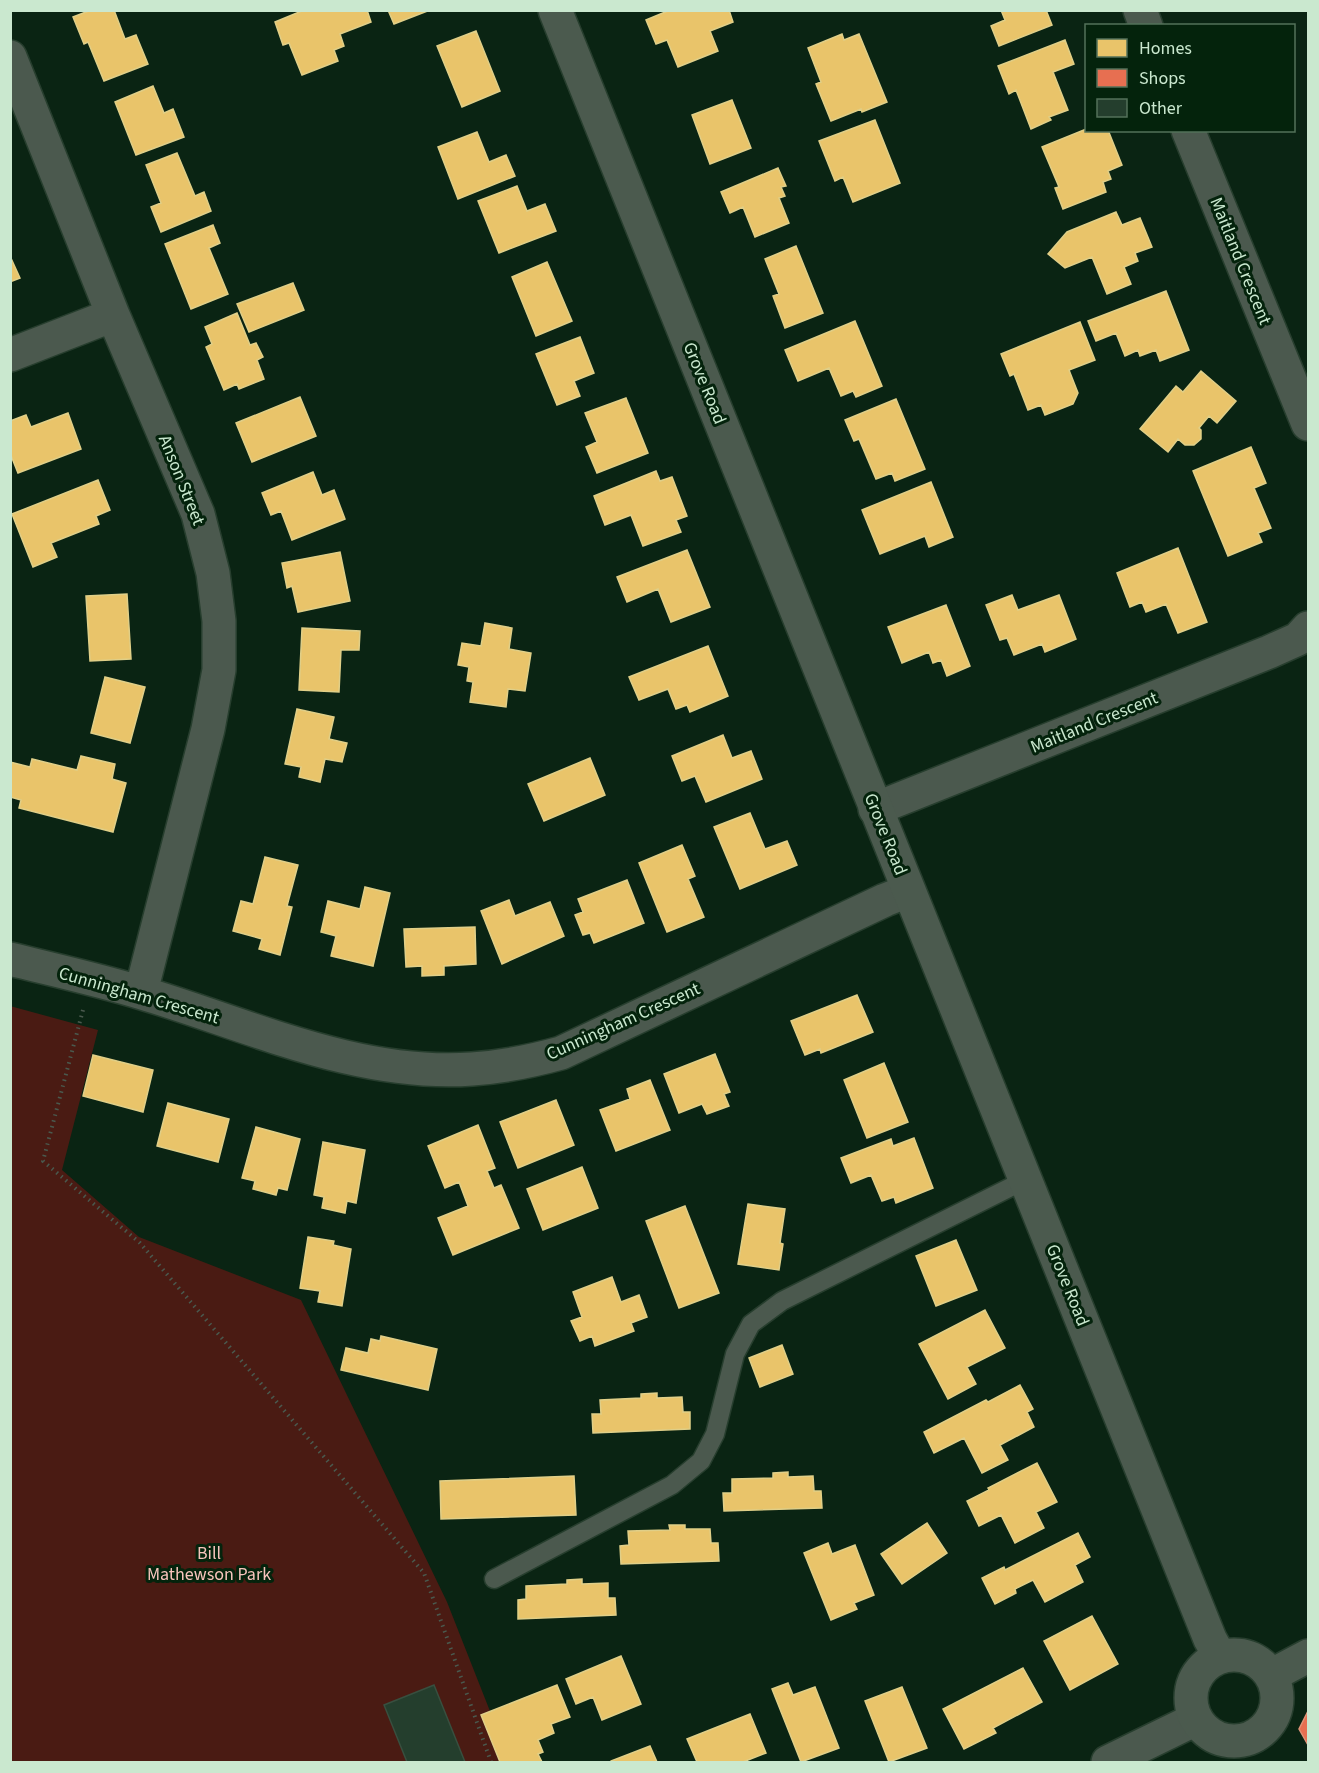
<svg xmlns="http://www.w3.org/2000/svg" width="1319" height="1773" font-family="'Source Sans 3',sans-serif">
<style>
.green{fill:#4a1b13}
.homes{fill:#e9c46a;stroke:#e0cf88;stroke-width:1.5}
.shops{fill:#e76f51;stroke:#de9377;stroke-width:1.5}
.building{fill:#243e2d;stroke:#384f3f;stroke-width:1.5}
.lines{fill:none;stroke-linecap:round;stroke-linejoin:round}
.lane-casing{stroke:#273e2e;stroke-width:21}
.street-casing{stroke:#273e2e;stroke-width:36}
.secondary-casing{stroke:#273e2e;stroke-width:36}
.path{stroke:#4a594e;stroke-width:4;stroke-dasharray:1.5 4.5;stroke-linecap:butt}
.lane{stroke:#4b594e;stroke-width:18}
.street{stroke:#4b594e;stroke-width:33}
.secondary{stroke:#4b5a4e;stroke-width:33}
.labels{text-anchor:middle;stroke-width:6;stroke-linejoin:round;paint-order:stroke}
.street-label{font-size:18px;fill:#cae8cf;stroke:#04230c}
.park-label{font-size:18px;fill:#f8c4bc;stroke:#04230c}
</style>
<rect width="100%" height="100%" fill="#0a2413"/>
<path class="green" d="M 10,1006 L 98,1030 L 62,1170 L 139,1237 L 301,1300 L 447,1602 L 510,1762 L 11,1762 Z"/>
<path class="homes" d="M 91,10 L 114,10 L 125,39 L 136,35 L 148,64 L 104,81 L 88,42 L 84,44 L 73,17 Z
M 304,10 L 367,10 L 371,22 L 340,34 L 344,46 L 334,50 L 338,61 L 302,75 L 289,43 L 283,45 L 275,22 Z
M 388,10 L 430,10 L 394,24 Z
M 670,10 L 729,10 L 733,22 L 710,31 L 718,51 L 678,67 L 667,40 L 656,44 L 646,20 Z
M 1001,10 L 1046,10 L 1052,25 L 999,46 L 991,26 L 1005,20 Z
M 476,31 L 500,91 L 462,107 L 437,46 Z
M 842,34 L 844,40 L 859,34 L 887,102 L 862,112 L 861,109 L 831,121 L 816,84 L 821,82 L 808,48 Z
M 1065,40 L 1074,64 L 1053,72 L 1068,110 L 1049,117 L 1051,120 L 1031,129 L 1016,90 L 1009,94 L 998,66 Z
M 153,86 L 164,113 L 173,109 L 184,137 L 136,155 L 115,102 Z
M 732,100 L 751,148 L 710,164 L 692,115 Z
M 875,120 L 900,183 L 853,202 L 843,177 L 835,181 L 819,141 Z
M 1086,129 L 1086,130 L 1108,130 L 1122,165 L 1108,171 L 1111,179 L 1103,182 L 1106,192 L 1063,209 L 1055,188 L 1059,187 L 1042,147 Z
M 477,132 L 489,162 L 506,155 L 515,176 L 458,199 L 438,147 Z
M 177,153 L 195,196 L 204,192 L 211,211 L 161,232 L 151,207 L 161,203 L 146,165 Z
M 778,168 L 786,186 L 781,187 L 785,196 L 779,198 L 789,223 L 755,237 L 743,207 L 730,213 L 721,192 Z
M 517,186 L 527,211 L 545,204 L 556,231 L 499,253 L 478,201 Z
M 1116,212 L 1122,225 L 1140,218 L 1152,247 L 1135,253 L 1138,261 L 1124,267 L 1131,284 L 1107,294 L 1092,257 L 1065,268 L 1048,254 L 1067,232 Z
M 213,225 L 220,243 L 209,248 L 228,294 L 191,309 L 165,244 Z
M 796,246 L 823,313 L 785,328 L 773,296 L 779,294 L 765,259 Z
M 10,256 L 20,278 L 10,282 Z
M 547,262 L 572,321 L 536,336 L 512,277 Z
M 293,283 L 304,310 L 249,332 L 237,304 Z
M 1166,291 L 1189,350 L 1160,361 L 1156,350 L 1140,356 L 1138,350 L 1125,356 L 1116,333 L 1096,341 L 1088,321 Z
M 237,313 L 250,345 L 256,343 L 263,357 L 257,360 L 264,379 L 239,389 L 237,384 L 224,390 L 206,347 L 212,344 L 205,327 Z
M 855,321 L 882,386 L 856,397 L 853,391 L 841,396 L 829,368 L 798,381 L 785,350 Z
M 1080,322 L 1095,360 L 1069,370 L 1078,393 L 1073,404 L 1045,415 L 1041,405 L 1028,410 L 1014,374 L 1010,376 L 1001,354 Z
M 580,337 L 594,373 L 574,381 L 580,396 L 557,405 L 536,354 Z
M 1201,371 L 1236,401 L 1217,423 L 1209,416 L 1199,428 L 1201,430 L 1201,439 L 1194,445 L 1185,445 L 1178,439 L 1168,452 L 1140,429 L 1176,386 L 1183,392 Z
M 300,397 L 316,436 L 252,462 L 236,423 Z
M 626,398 L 648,453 L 597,473 L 586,447 L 597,442 L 585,413 Z
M 896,399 L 925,469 L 895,481 L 892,473 L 876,479 L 859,439 L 854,441 L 845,420 Z
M 68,413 L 81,449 L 18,473 L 10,453 L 10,421 L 26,415 L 31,427 Z
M 1251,447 L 1266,483 L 1254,488 L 1271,528 L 1258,533 L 1262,542 L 1228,556 L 1193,471 Z
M 656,471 L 660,481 L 672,477 L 687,516 L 676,520 L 681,532 L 643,546 L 631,515 L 605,525 L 594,496 Z
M 313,472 L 322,495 L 334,490 L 345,519 L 292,540 L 281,511 L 271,515 L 262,493 Z
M 98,480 L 110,510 L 96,516 L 99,524 L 51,543 L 57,557 L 33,567 L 12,514 Z
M 931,482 L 953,537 L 929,547 L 925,536 L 880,554 L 862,510 Z
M 1178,548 L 1207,622 L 1178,633 L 1166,604 L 1146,612 L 1142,602 L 1130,607 L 1117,573 Z
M 687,550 L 710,607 L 671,622 L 658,589 L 627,602 L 617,577 Z
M 340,552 L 350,601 L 298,612 L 292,586 L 287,588 L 282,563 Z
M 127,594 L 131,659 L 90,661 L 86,596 Z
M 1012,595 L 1018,610 L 1059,595 L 1076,639 L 1045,652 L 1042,644 L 1014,655 L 1007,638 L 1000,640 L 986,605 Z
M 946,605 L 970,666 L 947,676 L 941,660 L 933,663 L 929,652 L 902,663 L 888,627 Z
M 485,623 L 512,628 L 509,649 L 531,653 L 525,691 L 508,689 L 506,707 L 470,702 L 473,682 L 467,681 L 469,667 L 458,665 L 462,643 L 481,646 Z
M 302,628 L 360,631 L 359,650 L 341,650 L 339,692 L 299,690 Z
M 708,646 L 728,696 L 690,712 L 687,705 L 676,709 L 668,689 L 639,700 L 629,677 Z
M 105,677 L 145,687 L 130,743 L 91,733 Z
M 297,709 L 334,717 L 329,739 L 347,743 L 342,762 L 325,759 L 320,782 L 299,777 L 301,767 L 285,764 Z
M 723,735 L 732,758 L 751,751 L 762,779 L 706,802 L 695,776 L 682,781 L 672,756 Z
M 81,756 L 115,764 L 112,779 L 126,783 L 113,832 L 19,808 L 21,800 L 10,797 L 10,762 L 30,767 L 32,759 L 77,770 Z
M 590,758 L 605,795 L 544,821 L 528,784 Z
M 750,813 L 765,849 L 787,841 L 797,865 L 740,889 L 714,827 Z
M 682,845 L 695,876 L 688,879 L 704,917 L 667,932 L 639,863 Z
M 265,857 L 298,865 L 287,906 L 292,907 L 280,955 L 259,949 L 262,939 L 233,931 L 241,901 L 253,904 Z
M 627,880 L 644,923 L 594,943 L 590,933 L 583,935 L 575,915 L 583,912 L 578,899 Z
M 365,887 L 390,893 L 373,966 L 331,956 L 336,936 L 321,932 L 328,901 L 360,909 Z
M 509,900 L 515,916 L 550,902 L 564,936 L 502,964 L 481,911 Z
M 475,927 L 476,964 L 444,966 L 444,975 L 422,976 L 422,966 L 406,967 L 404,929 Z
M 857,995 L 873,1032 L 821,1053 L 820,1049 L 805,1055 L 791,1021 Z
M 715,1054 L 730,1092 L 724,1094 L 729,1106 L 707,1114 L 702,1104 L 679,1113 L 664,1074 Z
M 93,1055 L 153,1070 L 143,1112 L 83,1096 Z
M 884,1063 L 908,1122 L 867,1138 L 844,1080 Z
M 650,1080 L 670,1130 L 616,1151 L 600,1110 L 630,1099 L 627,1089 Z
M 556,1100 L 574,1145 L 518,1168 L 500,1122 Z
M 168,1103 L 229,1119 L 218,1162 L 157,1146 Z
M 478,1125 L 495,1168 L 487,1171 L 494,1188 L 501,1185 L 519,1228 L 453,1255 L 438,1218 L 468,1206 L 459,1182 L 445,1188 L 428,1146 Z
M 256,1127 L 300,1139 L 287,1190 L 278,1188 L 276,1195 L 253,1189 L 255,1181 L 242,1178 Z
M 914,1138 L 933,1188 L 896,1203 L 894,1197 L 882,1201 L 871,1175 L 851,1183 L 841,1158 L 891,1139 L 893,1146 Z
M 323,1142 L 365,1150 L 356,1203 L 347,1201 L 345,1213 L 322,1208 L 324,1197 L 314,1195 Z
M 582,1167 L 598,1208 L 543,1230 L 527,1189 Z
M 748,1204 L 785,1209 L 780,1243 L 783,1244 L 779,1270 L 738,1264 Z
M 685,1206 L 719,1293 L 679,1308 L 646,1221 Z
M 308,1237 L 334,1241 L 333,1245 L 351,1249 L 342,1306 L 318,1302 L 320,1291 L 300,1288 Z
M 956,1240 L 977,1290 L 936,1306 L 916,1256 Z
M 612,1277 L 621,1302 L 639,1295 L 647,1317 L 631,1323 L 634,1331 L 595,1346 L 592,1336 L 580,1341 L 571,1321 L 582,1317 L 573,1292 Z
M 985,1310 L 1005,1348 L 967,1367 L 976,1384 L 948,1399 L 919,1344 Z
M 381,1336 L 437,1349 L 428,1390 L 341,1370 L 346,1348 L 368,1353 L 371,1339 L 380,1341 Z
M 782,1345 L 793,1374 L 760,1387 L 749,1358 Z
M 1020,1385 L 1033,1409 L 1027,1412 L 1034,1427 L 1000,1445 L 1008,1460 L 982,1473 L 964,1438 L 934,1453 L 924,1432 L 986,1400 L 988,1402 Z
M 657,1393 L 657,1398 L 682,1397 L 683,1412 L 690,1412 L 690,1429 L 593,1433 L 592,1414 L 601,1414 L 600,1400 L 641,1398 L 641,1394 Z
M 1037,1463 L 1057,1502 L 1036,1512 L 1044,1528 L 1015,1543 L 1001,1515 L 979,1526 L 967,1501 L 989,1490 L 988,1488 Z
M 788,1472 L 788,1477 L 813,1476 L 814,1491 L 821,1491 L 822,1508 L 724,1511 L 723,1493 L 732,1493 L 732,1479 L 773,1478 L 773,1473 Z
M 574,1476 L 576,1515 L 441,1519 L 440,1481 Z
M 927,1523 L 947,1553 L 902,1584 L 881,1554 Z
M 669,1525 L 685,1525 L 685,1529 L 710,1529 L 711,1543 L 718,1543 L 719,1561 L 621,1564 L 620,1546 L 629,1545 L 628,1531 L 670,1530 Z
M 1078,1533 L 1090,1557 L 1075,1565 L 1083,1582 L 1045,1602 L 1033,1580 L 1015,1589 L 1016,1593 L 995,1604 L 982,1578 L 1004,1567 L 1005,1570 Z
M 828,1543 L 832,1554 L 855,1545 L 874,1595 L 854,1603 L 857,1609 L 831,1620 L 804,1553 Z
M 582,1579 L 582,1584 L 608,1583 L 608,1598 L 615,1598 L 616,1615 L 518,1619 L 518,1600 L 526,1599 L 526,1586 L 567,1584 L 567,1580 Z
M 1092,1616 L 1118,1664 L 1070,1690 L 1044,1641 Z
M 621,1656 L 641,1704 L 602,1720 L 593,1697 L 576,1704 L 566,1679 Z
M 1023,1668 L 1042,1702 L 993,1728 L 996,1733 L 964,1749 L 943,1709 Z
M 788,1683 L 793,1695 L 815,1687 L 839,1748 L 801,1762 L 772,1689 Z
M 557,1685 L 570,1717 L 551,1724 L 554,1733 L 538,1740 L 543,1752 L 538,1754 L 542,1762 L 500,1762 L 481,1715 Z
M 902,1687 L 927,1748 L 889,1762 L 865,1701 Z
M 750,1714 L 766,1753 L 743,1762 L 697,1762 L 687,1739 Z
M 650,1746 L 657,1762 L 611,1762 L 611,1761 Z"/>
<path class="shops" d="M 1308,1711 L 1308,1745 L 1299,1729 Z"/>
<path class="building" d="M 434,1685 L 465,1762 L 407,1762 L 384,1705 Z"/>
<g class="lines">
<defs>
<path id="lane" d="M 494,1579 L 672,1485 L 701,1461 L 715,1434 L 735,1354 L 751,1324 L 782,1301 L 1025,1180"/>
<path id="street" d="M 1140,10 L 1146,26
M 10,57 L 113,315 L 198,514 L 213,573 L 219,621 L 219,670 L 208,729 L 141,992
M 1188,130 L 1308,424
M 10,355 L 113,315
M 875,809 L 1269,652 L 1298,639 L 1308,628
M 10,959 C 54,970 99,980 142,993 C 249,1025 357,1077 472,1069 C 502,1067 532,1061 561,1053 L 885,900 L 908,891
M 1108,1762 L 1196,1719"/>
<path id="secondary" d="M 555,10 L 1210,1639 L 1220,1657
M1191 1698a43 43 0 1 1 86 0a43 43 0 1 1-86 0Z
M 1272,1675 L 1308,1656"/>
</defs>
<use href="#lane" class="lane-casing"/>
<use href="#street" class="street-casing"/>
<use href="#secondary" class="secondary-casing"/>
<path class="path" d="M 83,1010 L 43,1161 L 140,1243 L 424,1573 L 491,1762"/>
<use href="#lane" class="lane"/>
<use href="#street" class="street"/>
<use href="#secondary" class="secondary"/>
</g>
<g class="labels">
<g class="street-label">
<text transform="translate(1241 261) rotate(68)" y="6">Maitland Crescent</text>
<text transform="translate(705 383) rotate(68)" y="6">Grove Road</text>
<text transform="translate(182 480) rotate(68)" y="6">Anson Street</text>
<text transform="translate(1094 722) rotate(-22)" y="6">Maitland Crescent</text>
<text transform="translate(886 834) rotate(68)" y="6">Grove Road</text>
<text transform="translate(139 995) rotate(16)" y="6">Cunningham Crescent</text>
<text transform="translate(623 1021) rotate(-24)" y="6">Cunningham Crescent</text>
<text transform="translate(1068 1285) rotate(68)" y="6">Grove Road</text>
</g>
<g class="park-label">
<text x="209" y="1559">Bill<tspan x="209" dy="21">Mathewson Park</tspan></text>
</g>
</g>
<rect width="1319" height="1773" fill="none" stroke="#cae8cf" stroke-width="24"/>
<rect x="1085" y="24" width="210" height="108" fill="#04230c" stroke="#53725a" stroke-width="1.5"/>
<rect x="1097" y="39" width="30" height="18" fill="#e9c46a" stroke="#53725a" stroke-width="1.5"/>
<text x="1139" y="54" font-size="18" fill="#cae8cf">Homes</text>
<rect x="1097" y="69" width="30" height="18" fill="#e76f51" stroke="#53725a" stroke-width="1.5"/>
<text x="1139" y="84" font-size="18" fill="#cae8cf">Shops</text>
<rect x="1097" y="99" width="30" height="18" fill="#243e2d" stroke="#53725a" stroke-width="1.5"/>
<text x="1139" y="114" font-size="18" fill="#cae8cf">Other</text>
</svg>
